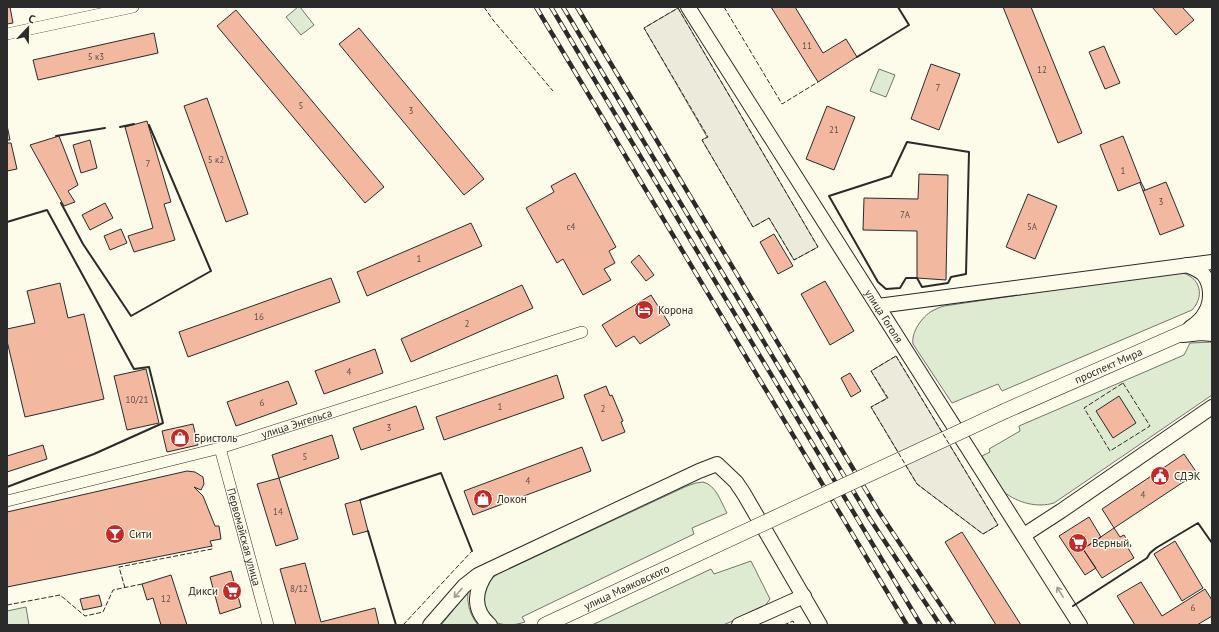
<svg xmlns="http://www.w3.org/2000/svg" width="1219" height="632" font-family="'PT Sans',sans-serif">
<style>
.green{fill:#deebd1;stroke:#74746e}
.parking{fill:#eceadb;stroke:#74746e}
.building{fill:#f2b8a0;stroke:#2b2b2b}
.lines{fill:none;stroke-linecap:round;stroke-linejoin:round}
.minor-casing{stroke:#2b2b2b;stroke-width:12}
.tertiary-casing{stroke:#2b2b2b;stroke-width:16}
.secondary-casing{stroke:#2b2b2b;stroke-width:16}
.minor{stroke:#fdfbea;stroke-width:11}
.tertiary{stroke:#fdfbea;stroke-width:14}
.secondary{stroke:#fdfbea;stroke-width:15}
.rail-casing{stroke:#2b2b2b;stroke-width:4.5}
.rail{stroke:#fdfbea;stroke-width:3;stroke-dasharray:9;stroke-linecap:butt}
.secondary-bridge-casing{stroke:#2b2b2b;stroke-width:16;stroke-linecap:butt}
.secondary-bridge{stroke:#fdfbea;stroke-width:15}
.fence{stroke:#2b2b2b;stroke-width:1;stroke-dasharray:5 2;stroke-linecap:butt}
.wall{stroke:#2b2b2b;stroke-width:2}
.oneway{stroke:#9e9d94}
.labels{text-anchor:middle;stroke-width:3;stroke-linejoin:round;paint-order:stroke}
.number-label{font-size:9px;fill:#5d4e48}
.poi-label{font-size:11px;fill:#2b2b2b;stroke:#fdfbea;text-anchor:start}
.street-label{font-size:11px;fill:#2b2b2b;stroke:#fdfbea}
</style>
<rect width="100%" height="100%" fill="#fdfbea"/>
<path class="green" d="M 298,7 L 300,7 L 314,25 L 301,35 L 286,17 Z
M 879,69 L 895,75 L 886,97 L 870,91 Z
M 1176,272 C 1198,273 1207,294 1192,310 L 1002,391 L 998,384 L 952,403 L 913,344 C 911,332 922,317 932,311 C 936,309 940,307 944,306 Z
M 1212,342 L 1212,395 L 1054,503 C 1037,508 1018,503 1004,492 L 982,456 L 990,452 L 989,449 L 1020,431 L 1019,426 L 1184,355 L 1190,343 Z
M 703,482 C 716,485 721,502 727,513 L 692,528 L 694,534 L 522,617 L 525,622 C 504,629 485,624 484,600 C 483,594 484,587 488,582 C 490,579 495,576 498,574 L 687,486 L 696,483 Z
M 751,561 L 770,599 L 765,606 L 757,611 L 723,625 L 592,625 L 711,569 L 714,574 Z
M 468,592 C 467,605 470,615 478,625 L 441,625 Z
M 26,607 L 29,625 L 7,625 L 7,611 Z"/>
<path class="parking" d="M 678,8 L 818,247 L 794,260 L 769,218 L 753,227 L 702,140 L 707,137 L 644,28 Z
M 896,356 L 998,525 L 983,534 L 917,484 L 871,407 L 887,398 L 871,371 Z"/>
<path class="building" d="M 7,7 L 10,7 L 13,23 L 7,24 Z
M 771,7 L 795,7 L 823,53 L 846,39 L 857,57 L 818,82 Z
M 1003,7 L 1031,7 L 1082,133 L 1058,143 Z
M 1152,7 L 1182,7 L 1194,20 L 1176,35 Z
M 236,10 L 384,187 L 365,203 L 217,26 Z
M 359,28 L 484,179 L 464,195 L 339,44 Z
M 154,33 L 158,53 L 38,80 L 33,60 Z
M 1104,46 L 1120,83 L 1105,89 L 1089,52 Z
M 931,64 L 960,74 L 939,130 L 911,119 Z
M 207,98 L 248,214 L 226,222 L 184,106 Z
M 827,106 L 855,117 L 834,170 L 806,159 Z
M 147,121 L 171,202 L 164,204 L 175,240 L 134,252 L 128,236 L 153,228 L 125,127 Z
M 7,125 L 10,140 L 7,140 Z
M 59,136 L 78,185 L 68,191 L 75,202 L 64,206 L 30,145 Z
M 1123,136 L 1141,182 L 1118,191 L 1100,145 Z
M 90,140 L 97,168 L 81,173 L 73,145 Z
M 7,143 L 11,143 L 17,169 L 7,171 Z
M 575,173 L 616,247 L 609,251 L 615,263 L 604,269 L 611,280 L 583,295 L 563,259 L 557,263 L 526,208 L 554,192 L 551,186 Z
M 919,174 L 948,175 L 946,280 L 917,278 L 917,231 L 863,230 L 864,198 L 918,199 Z
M 1141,182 L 1145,190 L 1143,191 L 1140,183 Z
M 1166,182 L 1184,226 L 1160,235 L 1143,191 Z
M 1028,194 L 1057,206 L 1035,259 L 1006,247 Z
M 105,203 L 113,218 L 90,230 L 82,215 Z
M 471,223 L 482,246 L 367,296 L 357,272 Z
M 121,229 L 127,243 L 110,250 L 104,236 Z
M 774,234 L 793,266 L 778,274 L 760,242 Z
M 639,255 L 654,275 L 646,281 L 631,262 Z
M 331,278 L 340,302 L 188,357 L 179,332 Z
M 825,281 L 854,331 L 830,345 L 801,294 Z
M 60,283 L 68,318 L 84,314 L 104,399 L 25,417 L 7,341 L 7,329 L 35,323 L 27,291 Z
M 522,285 L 533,308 L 411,362 L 401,339 Z
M 651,295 L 670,325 L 640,344 L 634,336 L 616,347 L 602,325 Z
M 375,349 L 383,373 L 324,394 L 315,371 Z
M 146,369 L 159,423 L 127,430 L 114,376 Z
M 850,373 L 861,391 L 851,397 L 841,378 Z
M 557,375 L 564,398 L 444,440 L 436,417 Z
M 288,381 L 297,404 L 236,426 L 227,402 Z
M 606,386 L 610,396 L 612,395 L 623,421 L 621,422 L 625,432 L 602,441 L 584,395 Z
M 1119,396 L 1136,423 L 1113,438 L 1096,411 Z
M 416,406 L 424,429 L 361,450 L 353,428 Z
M 193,424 L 198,445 L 167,452 L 162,431 Z
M 332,435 L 339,458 L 279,478 L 272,455 Z
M 43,445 L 47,459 L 7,472 L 7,456 Z
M 582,447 L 591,471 L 473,515 L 464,491 Z
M 1184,454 L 1197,473 L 1114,528 L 1102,509 Z
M 187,471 L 195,472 L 203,477 L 204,484 L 201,490 L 194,487 L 203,496 L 215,526 L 219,526 L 221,539 L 210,541 L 212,546 L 7,587 L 7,512 Z
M 279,478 L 298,539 L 276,546 L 257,484 Z
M 360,500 L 368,531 L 353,535 L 345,504 Z
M 1089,517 L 1101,537 L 1083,549 L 1096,568 L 1085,575 L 1059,536 Z
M 1114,528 L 1120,537 L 1124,535 L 1131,546 L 1128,548 L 1134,558 L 1102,578 L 1083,549 Z
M 962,532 L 1021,625 L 996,625 L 945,542 Z
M 1175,541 L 1203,588 L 1182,601 L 1154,554 Z
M 305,563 L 321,622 L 375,608 L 379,625 L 296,625 L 280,569 Z
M 231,571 L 241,607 L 220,614 L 210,577 Z
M 171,575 L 187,625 L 161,625 L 153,598 L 147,600 L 142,584 Z
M 1141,582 L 1162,616 L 1205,589 L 1212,600 L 1212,616 L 1197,625 L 1135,625 L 1117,596 Z
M 99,595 L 102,606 L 83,610 L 80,599 Z"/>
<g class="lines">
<defs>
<g id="minor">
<path d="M 7,34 L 133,7"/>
<path id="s1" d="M 220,448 L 268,625"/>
<path id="s2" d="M 7,501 L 220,448 L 582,332"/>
</g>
<g id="tertiary">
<path id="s3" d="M 688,7 L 1080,625"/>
<path d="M 1187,265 C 1193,268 1199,270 1203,274 C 1212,284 1212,302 1205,313 C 1202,319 1196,324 1190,328"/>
<path d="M 878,306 L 1212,262"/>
<path d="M 1183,335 L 1201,333 L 1212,334"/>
<path d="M 1024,535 L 1061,511 L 1212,407"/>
<path d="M 488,571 C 475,589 471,609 490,625"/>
<path d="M 430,625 L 464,586 L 478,575 L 699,471 L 717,464 L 736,482 L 744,494 L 820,625"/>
<path d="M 739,625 L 804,596"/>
</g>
<g id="secondary">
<path id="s4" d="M 1005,411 L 1212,320"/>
<path id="s5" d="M 545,625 L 708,549"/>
</g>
</defs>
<use href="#minor" class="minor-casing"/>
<use href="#tertiary" class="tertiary-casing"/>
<use href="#secondary" class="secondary-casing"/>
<use href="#minor" class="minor"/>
<use href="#tertiary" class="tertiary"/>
<use href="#secondary" class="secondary"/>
<defs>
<path id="rail" d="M 536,7 L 907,625
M 551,7 L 921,625
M 563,7 L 870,519 L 940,625
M 577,7 L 879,512 L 954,625"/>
</defs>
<use href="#rail" class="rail-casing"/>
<use href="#rail" class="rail"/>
<defs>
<path id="secondary-bridge" d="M 708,549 L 1005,411"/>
</defs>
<use href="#secondary-bridge" class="secondary-bridge-casing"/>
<use href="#secondary-bridge" class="secondary-bridge"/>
<path class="fence" d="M 484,7 L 493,20 L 553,91
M 724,7 L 782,104 L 818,82
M 678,8 L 818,247 L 794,260 L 769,218 L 753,227 L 702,140 L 708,137 L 644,28 Z
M 896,356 L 998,525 L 983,534 L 917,484 L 871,407 L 888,398 L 871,371 Z
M 1123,383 L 1150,426 L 1110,451 L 1084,408 Z
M 125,588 L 119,567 L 212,549 L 212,546
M 7,605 L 60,595 L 85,616 L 103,612 L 113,590 L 142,584
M 403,625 L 472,551
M 784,625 L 793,621 L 795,625"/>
<path class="wall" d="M 857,57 L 909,25 L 898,7
M 120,127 L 134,124
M 56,136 L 105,128
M 907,142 L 969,152 L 966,274 L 951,277 L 948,283 L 922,287 L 917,278 L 906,278 L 900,288 L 886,289 L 878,282 L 829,196 L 891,176 Z
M 61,203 L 83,244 L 131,316 L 211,271 L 149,125
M 7,222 L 47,210 L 134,369 L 149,367 L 163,423 L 94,454 L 7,487
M 360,500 L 441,473 L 472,551
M 368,531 L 396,625
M 1073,606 L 1147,558 L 1150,553 L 1156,548 L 1198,523 L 1212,543"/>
</g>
<defs><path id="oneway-shaft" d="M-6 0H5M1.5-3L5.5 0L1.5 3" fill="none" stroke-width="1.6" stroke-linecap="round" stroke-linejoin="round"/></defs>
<g class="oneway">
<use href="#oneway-shaft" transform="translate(1060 592) rotate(-122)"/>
<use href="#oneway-shaft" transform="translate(458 593) rotate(131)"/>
</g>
<defs>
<symbol id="hotel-disc" viewBox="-11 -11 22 22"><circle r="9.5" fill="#c62828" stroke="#fdfbea"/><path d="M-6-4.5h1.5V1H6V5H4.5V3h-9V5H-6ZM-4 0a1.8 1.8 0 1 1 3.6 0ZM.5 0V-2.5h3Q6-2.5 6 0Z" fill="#fff"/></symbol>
<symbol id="shop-disc" viewBox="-11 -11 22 22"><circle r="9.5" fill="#c62828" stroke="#fdfbea"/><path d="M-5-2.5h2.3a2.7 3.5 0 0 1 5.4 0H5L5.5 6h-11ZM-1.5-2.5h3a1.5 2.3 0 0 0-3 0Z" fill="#fff"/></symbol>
<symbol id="civic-disc" viewBox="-11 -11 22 22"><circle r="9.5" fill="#c62828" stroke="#fdfbea"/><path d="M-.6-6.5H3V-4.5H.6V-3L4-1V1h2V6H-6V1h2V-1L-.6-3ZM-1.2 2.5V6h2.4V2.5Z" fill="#fff"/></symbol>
<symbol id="bar-disc" viewBox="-11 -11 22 22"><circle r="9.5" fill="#c62828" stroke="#fdfbea"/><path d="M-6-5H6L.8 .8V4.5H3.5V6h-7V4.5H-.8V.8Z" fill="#fff"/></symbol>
<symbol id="supermarket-disc" viewBox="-11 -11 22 22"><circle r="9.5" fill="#c62828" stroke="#fdfbea"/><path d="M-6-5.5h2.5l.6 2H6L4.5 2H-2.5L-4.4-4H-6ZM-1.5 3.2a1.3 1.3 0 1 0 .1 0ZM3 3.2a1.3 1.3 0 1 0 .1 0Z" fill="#fff"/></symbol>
</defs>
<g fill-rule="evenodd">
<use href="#hotel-disc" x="633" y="299" width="22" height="22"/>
<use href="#shop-disc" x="169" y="427" width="22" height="22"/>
<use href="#civic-disc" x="1149" y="465" width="22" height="22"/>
<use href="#shop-disc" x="472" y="488" width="22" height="22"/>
<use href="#bar-disc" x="104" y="523" width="22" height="22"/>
<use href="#supermarket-disc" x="1067" y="532" width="22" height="22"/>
<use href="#supermarket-disc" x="221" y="580" width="22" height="22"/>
</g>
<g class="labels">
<g class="number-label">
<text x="807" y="49">11</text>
<text x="96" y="60">5 к3</text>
<text x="1042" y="73">12</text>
<text x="938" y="91">7</text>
<text x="301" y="109">5</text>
<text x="411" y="114">3</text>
<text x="834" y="133">21</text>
<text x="216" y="163">5 к2</text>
<text x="148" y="167">7</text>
<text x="1123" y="174">1</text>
<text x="1161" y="205">3</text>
<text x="905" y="218">7А</text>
<text x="571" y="230">с4</text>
<text x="1032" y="230">5А</text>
<text x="419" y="262">1</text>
<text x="259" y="320">16</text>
<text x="467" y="327">2</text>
<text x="349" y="375">4</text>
<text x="137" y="403">10/21</text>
<text x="262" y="406">6</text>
<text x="500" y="410">1</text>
<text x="603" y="412">2</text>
<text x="389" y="431">3</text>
<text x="305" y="460">5</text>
<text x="528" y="484">4</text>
<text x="1143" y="498">4</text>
<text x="278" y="515">14</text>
<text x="299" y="592">8/12</text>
<text x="166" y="602">12</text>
<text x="1193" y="611">6</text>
</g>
<g class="poi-label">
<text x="658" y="314">Корона</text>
<text x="194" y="442">Бристоль</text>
<text x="1174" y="480">СДЭК</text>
<text x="497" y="503">Локон</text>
<text x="129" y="538">Сити</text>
<text x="1092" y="547">Верный</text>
<text x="218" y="595" text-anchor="end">Дикси</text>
</g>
<g class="street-label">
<text dy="4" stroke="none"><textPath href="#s3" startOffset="366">улица Гоголя</textPath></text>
<text dy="4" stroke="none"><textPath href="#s4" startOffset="113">проспект Мира</textPath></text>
<text dy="4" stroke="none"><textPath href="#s2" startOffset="300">улица Энгельса</textPath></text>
<text dy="4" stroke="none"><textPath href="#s1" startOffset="92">Первомайская улица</textPath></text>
<text dy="4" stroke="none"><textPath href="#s5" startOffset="90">улица Маяковского</textPath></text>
</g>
</g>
<rect width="1219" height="632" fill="none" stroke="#2b2b2b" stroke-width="16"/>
<g transform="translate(28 28) rotate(22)" stroke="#fdfbea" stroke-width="3" paint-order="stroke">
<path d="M0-3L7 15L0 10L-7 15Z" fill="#2b2b2b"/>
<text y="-6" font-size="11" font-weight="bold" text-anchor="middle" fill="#2b2b2b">С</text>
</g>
</svg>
